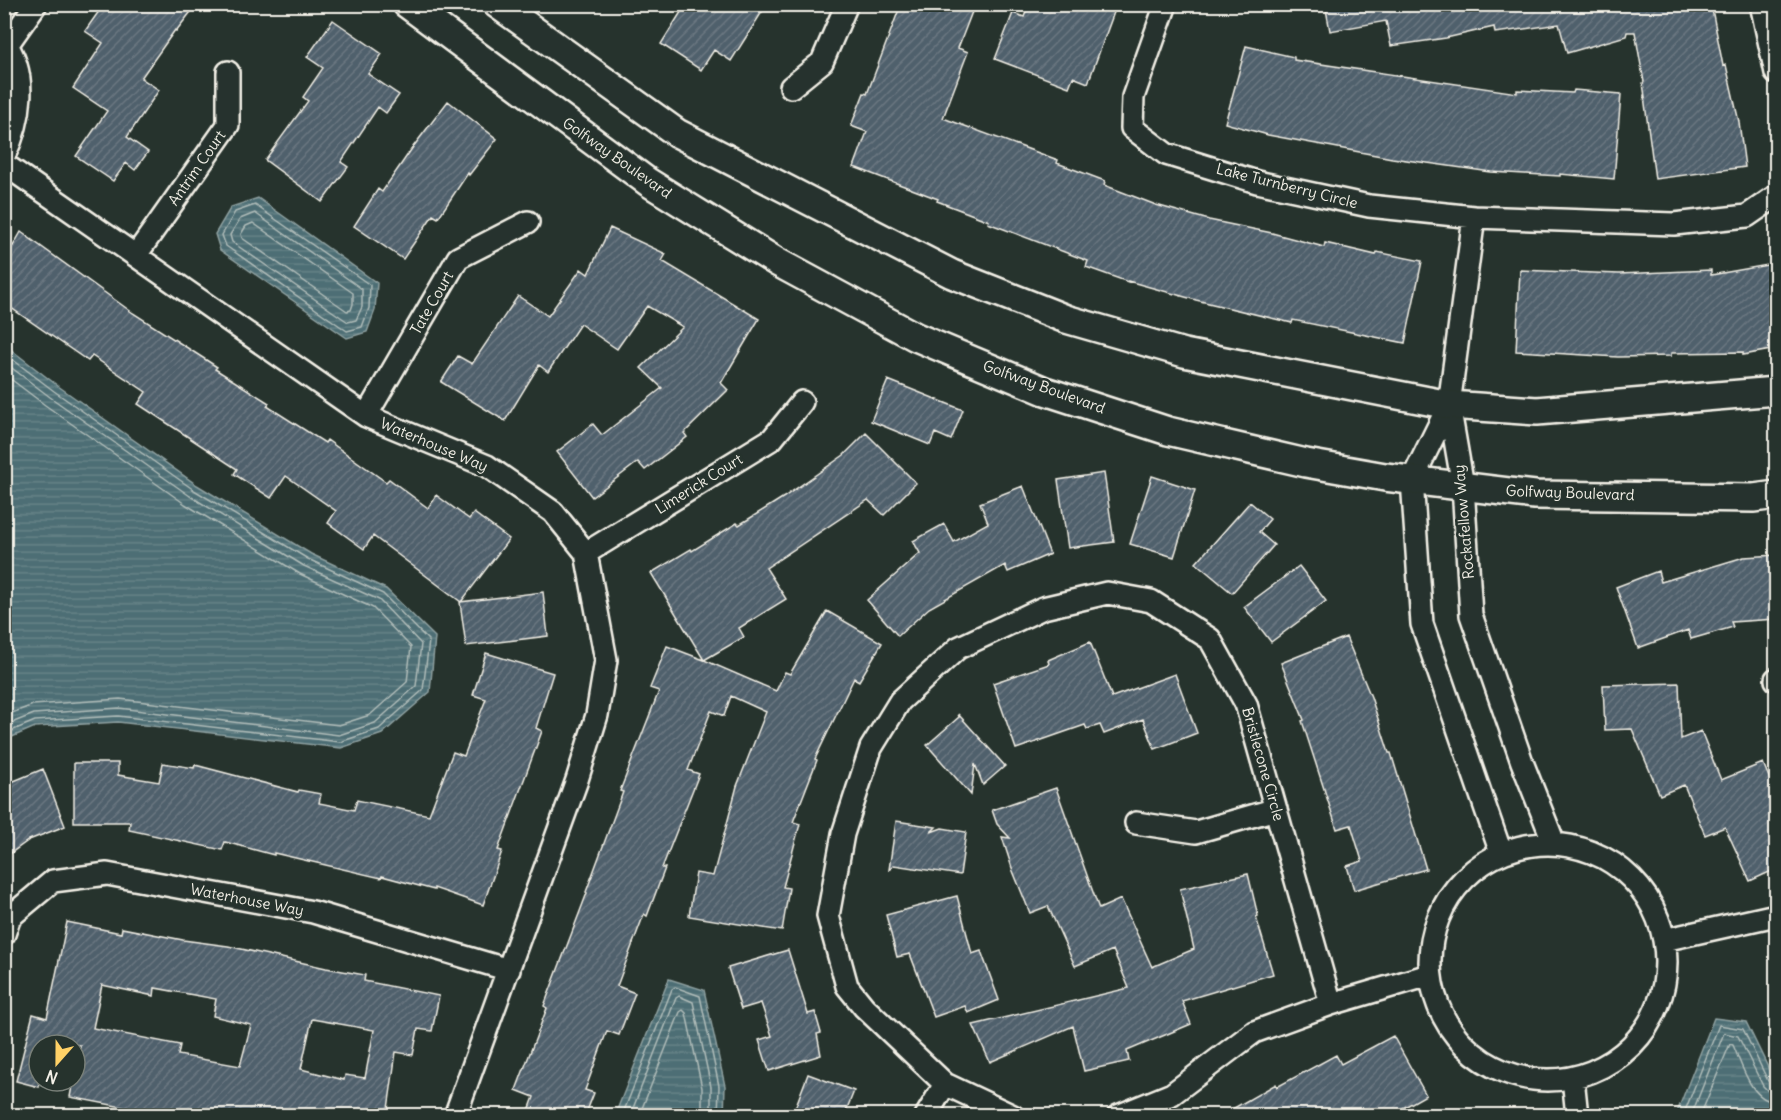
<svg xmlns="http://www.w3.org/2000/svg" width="1781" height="1120" font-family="Delius,sans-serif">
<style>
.water{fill:url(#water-rules);stroke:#90a2a2;stroke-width:1.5}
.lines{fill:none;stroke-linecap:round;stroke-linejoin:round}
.shore{stroke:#b1bdba;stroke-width:1.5}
.building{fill:url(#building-hatch);stroke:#f4f1e8;stroke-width:1.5;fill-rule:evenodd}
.minor-casing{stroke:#f4f1e8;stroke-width:26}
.tertiary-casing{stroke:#f4f1e8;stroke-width:32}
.minor{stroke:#26332d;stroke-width:21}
.tertiary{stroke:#26332d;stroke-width:27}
.labels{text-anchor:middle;stroke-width:5;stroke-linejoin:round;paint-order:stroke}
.street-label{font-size:15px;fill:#f4f1e8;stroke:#26332d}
</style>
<defs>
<pattern id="water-rules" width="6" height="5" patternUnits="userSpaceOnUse" patternTransform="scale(1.5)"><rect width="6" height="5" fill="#4d6e74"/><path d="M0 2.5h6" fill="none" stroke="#678388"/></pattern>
<pattern id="building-hatch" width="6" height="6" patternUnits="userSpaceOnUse" patternTransform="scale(1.5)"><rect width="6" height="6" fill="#50606c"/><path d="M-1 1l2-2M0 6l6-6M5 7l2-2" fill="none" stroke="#6a7781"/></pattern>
</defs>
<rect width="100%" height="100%" fill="#26332d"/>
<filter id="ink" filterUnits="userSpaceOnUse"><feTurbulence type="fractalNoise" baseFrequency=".0167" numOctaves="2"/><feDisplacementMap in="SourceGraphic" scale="12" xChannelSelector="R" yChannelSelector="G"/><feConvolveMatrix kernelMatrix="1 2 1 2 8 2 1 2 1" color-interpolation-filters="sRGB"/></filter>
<g filter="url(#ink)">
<path class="water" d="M 258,198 L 377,283 L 375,310 L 367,332 L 347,338 L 220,250 L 215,234 L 231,207 Z
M 5,345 L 58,386 L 197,485 L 311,554 L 386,589 L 435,637 L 430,692 L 382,734 L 341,748 L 118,722 L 35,727 L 5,740 Z
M 669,979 L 704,990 L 725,1086 L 724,1115 L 615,1115 Z
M 1714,1018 L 1746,1022 L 1776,1084 L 1776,1115 L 1676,1115 Z"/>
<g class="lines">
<path class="shore" d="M 255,205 L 370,285 L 369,308 L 362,327 L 347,331 L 226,246 L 222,235 L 235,212 Z
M 255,213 L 362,289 L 362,307 L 356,320 L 348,322 L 232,242 L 230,235 L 240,219 Z
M 253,223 L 353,293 L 353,304 L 351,310 L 347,311 L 242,238 L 241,234 L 246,226 Z
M 4,353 L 54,391 L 194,490 L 308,559 L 383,594 L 429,641 L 423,690 L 379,729 L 340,742 L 118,716 L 35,721 L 4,734
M 4,362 L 50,397 L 190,496 L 304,566 L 379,600 L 421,644 L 416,686 L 375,723 L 339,735 L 119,708 L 34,714 L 4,726
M 4,374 L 45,405 L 185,504 L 300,574 L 373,608 L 411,647 L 407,682 L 370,715 L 339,725 L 120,699 L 33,705 L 4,716
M 622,1116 L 672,989 L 675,987 L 700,996 L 719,1086 L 718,1116
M 630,1116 L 676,998 L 679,996 L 693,1002 L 711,1087 L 711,1116
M 639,1116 L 680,1012 L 683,1010 L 686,1013 L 702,1088 L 702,1116
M 1683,1116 L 1719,1025 L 1743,1029 L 1768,1081 L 1776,1085
M 1691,1116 L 1724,1033 L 1738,1036 L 1763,1086 L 1768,1091 L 1776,1093
M 1700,1116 L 1730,1044 L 1733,1045 C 1742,1065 1751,1101 1776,1102"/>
</g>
<path class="building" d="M 104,4 L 197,4 L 176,31 L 175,30 L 141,78 L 159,90 L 127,137 L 148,152 L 135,170 L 126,163 L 113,181 L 76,156 L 107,111 L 73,88 L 103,43 L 85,31 Z
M 686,4 L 767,4 L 731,61 L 714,50 L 701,70 L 661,44 Z
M 901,4 L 975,4 L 958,48 L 968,52 L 943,118 L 1058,160 L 1057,163 L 1105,181 L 1104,185 L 1156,205 L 1209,220 L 1272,233 L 1324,247 L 1325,243 L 1376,255 L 1377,252 L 1422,261 L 1405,343 L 1293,320 L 1292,323 L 1196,300 L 1128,281 L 1128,282 L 1086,267 L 1088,261 L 988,223 L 989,221 L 937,201 L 938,199 L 854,167 L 867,132 L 851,126 L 864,93 L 867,94 Z
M 1029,4 L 1117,4 L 1088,83 L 1073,77 L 1069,87 L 995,59 L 1013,13 L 1024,17 Z
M 1325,4 L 1711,4 L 1723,66 L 1726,65 L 1739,122 L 1745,167 L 1655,179 L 1644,96 L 1645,97 L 1643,83 L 1644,82 L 1635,32 L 1627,32 L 1626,36 L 1567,53 L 1559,24 L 1495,33 L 1494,27 L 1446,38 L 1391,46 L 1386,21 L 1330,31 Z
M 333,20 L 382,54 L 368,74 L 399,95 L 386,113 L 378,107 L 341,162 L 348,167 L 322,202 L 265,160 L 308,101 L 303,97 L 323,68 L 307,57 Z
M 1246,46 L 1294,57 L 1294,60 L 1517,93 L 1517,90 L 1573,93 L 1574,90 L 1621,94 L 1614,179 L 1560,174 L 1560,176 L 1491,172 L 1392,158 L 1268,135 L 1225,123 Z
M 448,101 L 497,139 L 469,175 L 468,173 L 438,218 L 433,215 L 403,259 L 354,226 L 378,189 L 382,192 L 413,147 Z
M 610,228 L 666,254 L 662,261 L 759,319 L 721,383 L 728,390 L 684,433 L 687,437 L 645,470 L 638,462 L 592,497 L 557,452 L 593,424 L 602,435 L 662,388 L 641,368 L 683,327 L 647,306 L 617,349 L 580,324 L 548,372 L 539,365 L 505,421 L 441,382 L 458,356 L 472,364 L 518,296 L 548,316 L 581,269 L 588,274 Z
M 21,232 L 133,313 L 217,367 L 215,369 L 269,403 L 267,406 L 325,443 L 327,440 L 386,482 L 389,479 L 428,508 L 436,495 L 469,519 L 474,513 L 509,539 L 461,602 L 373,536 L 364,549 L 328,523 L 336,511 L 286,476 L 271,498 L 234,474 L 237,469 L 138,404 L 146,392 L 92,356 L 88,361 L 4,303 L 4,240 L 13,246 Z
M 1773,264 L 1776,279 L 1776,349 L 1743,355 L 1743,352 L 1671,353 L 1671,356 L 1618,357 L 1516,351 L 1520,270 L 1619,274 L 1711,270 L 1711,275 Z
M 888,380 L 963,410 L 951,440 L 935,433 L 930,445 L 871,421 Z
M 866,433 L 916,483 L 884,515 L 868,500 L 766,568 L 786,599 L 739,628 L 744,637 L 704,660 L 776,691 L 785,672 L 790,674 L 827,611 L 882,643 L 859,681 L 854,678 L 815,759 L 817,760 L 793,822 L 800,824 L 783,887 L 789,888 L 782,931 L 689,916 L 696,873 L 713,876 L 737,786 L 766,712 L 731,696 L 724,716 L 711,711 L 688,770 L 699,774 L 662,868 L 665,868 L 647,916 L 644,914 L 617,986 L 635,993 L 619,1035 L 607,1031 L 585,1090 L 594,1093 L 585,1116 L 527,1116 L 534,1097 L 516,1090 L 547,1008 L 544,1006 L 587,893 L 586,892 L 623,792 L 620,791 L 659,691 L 650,688 L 667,646 L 704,660 L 651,573 L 691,549 L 692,551 L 737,523 L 739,525 L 784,497 L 844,455 Z
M 1104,473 L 1114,542 L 1068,548 L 1058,480 Z
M 1152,476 L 1195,490 L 1174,557 L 1130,544 Z
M 1023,486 L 1050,554 L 1008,572 L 1005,565 L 929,608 L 898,636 L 867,600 L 920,553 L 913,541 L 944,524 L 954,542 L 988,523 L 980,503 Z
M 1250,502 L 1270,519 L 1259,532 L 1274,545 L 1232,593 L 1196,563 Z
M 1776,555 L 1776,619 L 1731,622 L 1733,627 L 1691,639 L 1688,630 L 1638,648 L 1616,587 L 1658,571 L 1661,582 L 1744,557 Z
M 1299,566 L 1326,601 L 1271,642 L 1244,607 Z
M 543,592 L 548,636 L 466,646 L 460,602 Z
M 1346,637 L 1371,697 L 1389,753 L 1391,753 L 1426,869 L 1354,890 L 1347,866 L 1362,861 L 1351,825 L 1337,829 L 1302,721 L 1304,720 L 1281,663 Z
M 1090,642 L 1112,697 L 1175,674 L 1197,733 L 1155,749 L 1143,719 L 1104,734 L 1100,725 L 1087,729 L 1085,725 L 1016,749 L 993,683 L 1049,664 L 1048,660 Z
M 486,653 L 553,673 L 536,728 L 542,731 L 498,850 L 502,851 L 483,905 L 434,888 L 434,890 L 382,876 L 381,878 L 274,853 L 274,855 L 225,842 L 222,850 L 129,830 L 130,822 L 74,822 L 74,763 L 118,763 L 118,775 L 159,782 L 163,763 L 194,768 L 195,765 L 298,792 L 299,790 L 321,794 L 319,803 L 354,810 L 357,800 L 429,815 L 453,752 L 464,756 L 486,699 L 473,695 Z
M 1679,683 L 1681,739 L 1701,731 L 1721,780 L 1763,763 L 1776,794 L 1776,869 L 1750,881 L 1725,827 L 1705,835 L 1684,785 L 1660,795 L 1632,729 L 1605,730 L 1603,685 Z
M 958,714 L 1005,766 L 983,785 L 975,764 L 971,795 L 927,745 L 959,717 Z
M 43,769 L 65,826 L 29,840 L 4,858 L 4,785 Z
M 1056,788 L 1099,909 L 1121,899 L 1152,967 L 1194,949 L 1180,889 L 1248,874 L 1258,916 L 1256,917 L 1273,974 L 1182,1001 L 1191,1024 L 1127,1051 L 1129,1061 L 1084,1071 L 1073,1026 L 990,1062 L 973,1025 L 1129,988 L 1113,950 L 1075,966 L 1048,906 L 1030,913 L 1013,871 L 1002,837 L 1010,838 L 997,824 L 992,810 Z
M 896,821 L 936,827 L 931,832 L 942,828 L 966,832 L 960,875 L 894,865 L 889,870 Z
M 957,896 L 972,954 L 981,951 L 999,1000 L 968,1013 L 965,1006 L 934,1017 L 910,954 L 897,957 L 886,915 Z
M 67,922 L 121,933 L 122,928 L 183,940 L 228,946 L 326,968 L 365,975 L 364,981 L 439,996 L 432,1031 L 418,1029 L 413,1055 L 396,1052 L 387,1116 L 169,1116 L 70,1097 L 73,1081 L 75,1081 L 80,1045 L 39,1045 L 39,1087 L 16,1081 L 33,1014 L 47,1018 ZM 102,985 L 154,996 L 155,988 L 216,999 L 213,1016 L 251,1025 L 240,1066 L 178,1055 L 180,1045 L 93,1028 ZM 312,1019 L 374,1030 L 365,1078 L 345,1075 L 344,1080 L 301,1069 Z
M 788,950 L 808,1014 L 815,1012 L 821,1033 L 817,1034 L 821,1055 L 769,1071 L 759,1040 L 772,1036 L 761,1003 L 741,1009 L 728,968 Z
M 1393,1036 L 1426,1095 L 1389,1116 L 1220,1116 L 1276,1084 L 1277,1087 L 1336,1055 L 1341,1064 Z
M 808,1074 L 854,1091 L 844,1116 L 792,1116 Z"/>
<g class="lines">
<defs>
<path id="minor" d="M 1166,4 L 1133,97 L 1132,128 L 1166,154 L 1257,182 L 1369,206 L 1474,217 L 1674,224 L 1747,216 L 1776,196
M 1761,4 L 1776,73
M 4,41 C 29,75 21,121 4,156
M 7,45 L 36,4
M 791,87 L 822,62 L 847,4
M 4,164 L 366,416 L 487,466 L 553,512 L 586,553 L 606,660 L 597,715 L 577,780 L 455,1116
M 1474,217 L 1449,405 L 1463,486 L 1471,615 L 1522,762 L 1554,843
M 136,255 L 228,125 L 228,72
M 1449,405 L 1412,480 L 1422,624 L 1501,853
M 366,416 L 458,258 L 528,222
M 586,553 L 772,439 L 802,402
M 1776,679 L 1776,680
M 1136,823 L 1196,832 L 1276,809
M1430 962a118 118 0 1 1 236 0a118 118 0 1 1-236 0Z
M 4,934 L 10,917 L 53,881 L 107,874 L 313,912 L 509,970
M 1668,939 L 1776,915
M 1573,1078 L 1577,1116
M 926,1116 L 945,1084
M 1013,1116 L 945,1084 L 864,1007 L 847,986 L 828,916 L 843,834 L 871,748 L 900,701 L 958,648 L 1043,608 L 1107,593 L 1151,601 L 1210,639 L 1246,704 L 1331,1004
M 1118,1116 L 1172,1094 L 1254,1032 L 1331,1004 L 1429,975"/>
<path id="tertiary" d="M 407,4 L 648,182 L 777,262 L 916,337 L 1045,391 L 1168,431 L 1306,463 L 1385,477 L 1535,495 L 1754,498 L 1776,495
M 497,4 L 677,133 L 952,274 L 1066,319 L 1184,353 L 1449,405 L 1537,411 L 1776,391"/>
</defs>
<use href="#minor" class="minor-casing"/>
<use href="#tertiary" class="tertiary-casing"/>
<use href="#minor" class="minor"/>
<use href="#tertiary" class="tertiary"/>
</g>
</g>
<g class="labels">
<g class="street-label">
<text transform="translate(617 158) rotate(35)" y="5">Golfway Boulevard</text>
<text transform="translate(197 168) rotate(-55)" y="5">Antrim Court</text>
<text transform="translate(1287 186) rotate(14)" y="5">Lake Turnberry Circle</text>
<text transform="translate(432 303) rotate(-60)" y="5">Tate Court</text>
<text transform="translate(1044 387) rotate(20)" y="5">Golfway Boulevard</text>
<text transform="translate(434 445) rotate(23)" y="5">Waterhouse Way</text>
<text transform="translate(699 484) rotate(-32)" y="5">Limerick Court</text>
<text transform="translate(1570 493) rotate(2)" y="5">Golfway Boulevard</text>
<text transform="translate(1464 522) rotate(-95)" y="5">Rockafellow Way</text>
<text transform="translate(1263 764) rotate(74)" y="5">Bristlecone Circle</text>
<text transform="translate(247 900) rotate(11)" y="5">Waterhouse Way</text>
</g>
</g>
<rect width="1781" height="1120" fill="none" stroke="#26332d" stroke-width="24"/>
<rect x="12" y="12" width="1757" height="1096" fill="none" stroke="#f4f1e8" stroke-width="2" filter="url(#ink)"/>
<g transform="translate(57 1063) rotate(201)"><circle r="28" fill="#26332d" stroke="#787f78" stroke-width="1.5"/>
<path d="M0-4.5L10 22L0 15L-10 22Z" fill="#ffd166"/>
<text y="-9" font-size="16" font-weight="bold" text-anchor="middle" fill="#f4f1e8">N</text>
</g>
</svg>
